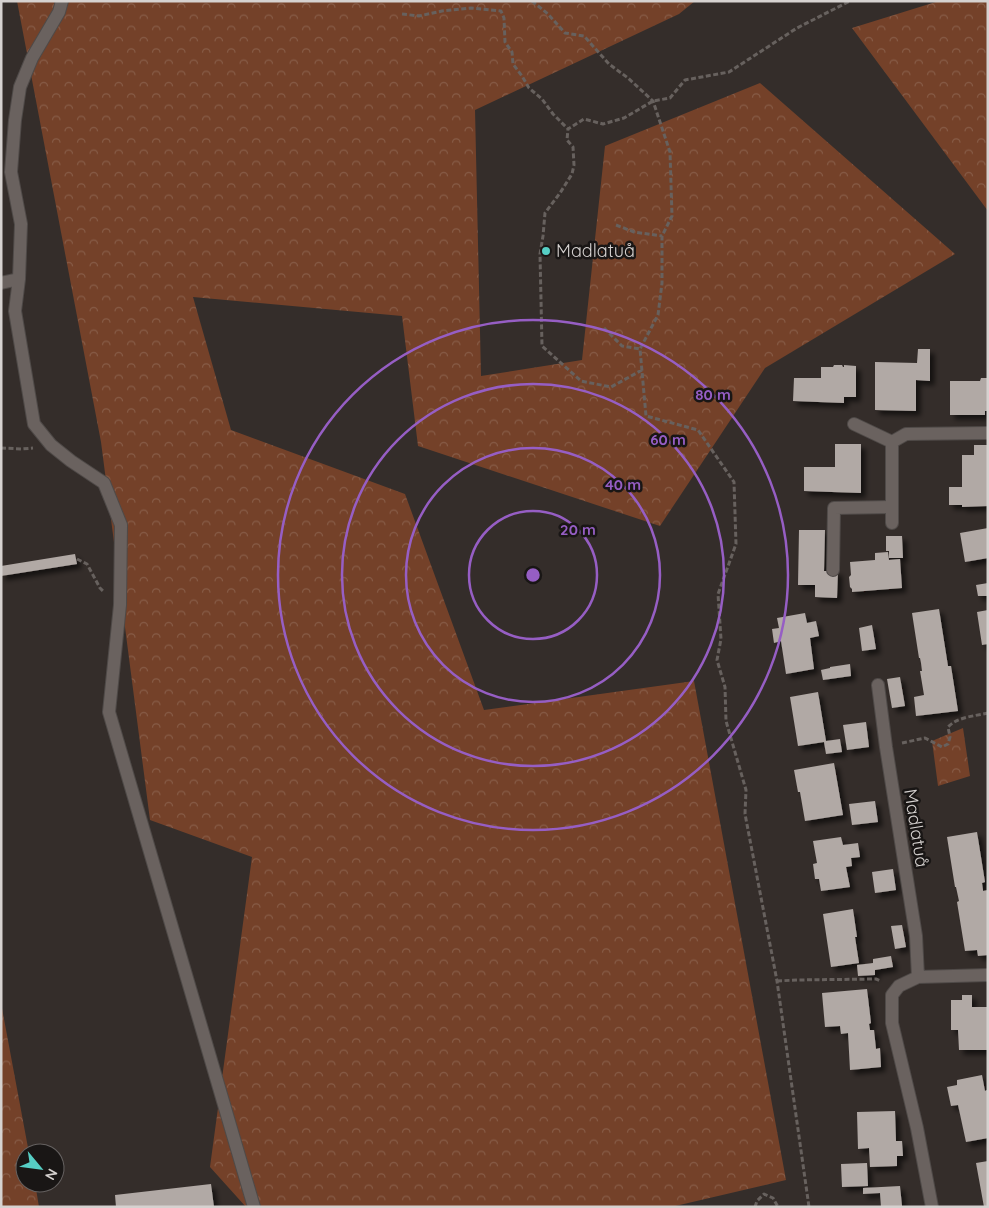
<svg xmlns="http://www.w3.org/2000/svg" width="989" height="1208" font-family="Quicksand,sans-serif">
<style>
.forest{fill:url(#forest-crowns)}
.building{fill:#b1a9a5;filter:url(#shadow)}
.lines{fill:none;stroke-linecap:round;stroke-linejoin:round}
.service-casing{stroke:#4f4a48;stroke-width:14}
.minor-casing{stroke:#4f4a48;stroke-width:14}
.path{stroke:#67615e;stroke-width:3;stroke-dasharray:5 2.5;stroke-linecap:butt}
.service{stroke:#6a625f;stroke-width:12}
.minor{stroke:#6a625f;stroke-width:12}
.ring{fill:none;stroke:#965ec4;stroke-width:2.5}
.poi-dot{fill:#56cec4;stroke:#191615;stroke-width:2}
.labels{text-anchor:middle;stroke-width:5;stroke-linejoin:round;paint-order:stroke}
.poi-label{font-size:18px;fill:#d6d2d0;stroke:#191615;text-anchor:start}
.street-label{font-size:18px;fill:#d6d2d0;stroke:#191615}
.centre{fill:#965ec4;stroke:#191615;stroke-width:2.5}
.ring-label{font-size:15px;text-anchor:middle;font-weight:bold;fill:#965ec4;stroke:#191615;stroke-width:5;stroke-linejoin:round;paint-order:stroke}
</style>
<defs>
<pattern id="forest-crowns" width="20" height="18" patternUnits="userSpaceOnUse" patternTransform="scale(1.25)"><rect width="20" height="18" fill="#744129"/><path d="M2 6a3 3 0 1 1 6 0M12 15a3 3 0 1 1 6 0" fill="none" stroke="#875c47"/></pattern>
<filter id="shadow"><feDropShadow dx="4.5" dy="4.5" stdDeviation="2.5" flood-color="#0009"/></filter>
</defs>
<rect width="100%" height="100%" fill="#342d2a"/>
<path class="forest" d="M 17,1 L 695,1 L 679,14 L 475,110 L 481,376 L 582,360 L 605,146 L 760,83 L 955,254 L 765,368 L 660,526 L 418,446 L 402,316 L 193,297 L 231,430 L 405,494 L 484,710 L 694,681 L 786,1180 L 671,1207 L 246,1207 L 210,1167 L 252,857 L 150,820 L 101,442 Z
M 939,1 L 988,1 L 988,211 L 852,28 Z
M 963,728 L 970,776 L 938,786 L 932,741 Z
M 1,1003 L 29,1153 L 25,1153 L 25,1183 L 35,1183 L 39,1207 L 1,1207 Z"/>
<path class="building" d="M 918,349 L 930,349 L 930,381 L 916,380 L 916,411 L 875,410 L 875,362 L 917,363 Z
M 834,365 L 842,365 L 843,367 L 844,367 L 844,365 L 856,366 L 856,397 L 844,397 L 844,403 L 793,401 L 794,378 L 821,378 L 821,367 L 833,367 Z
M 981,378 L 988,378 L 988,411 L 985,411 L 985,415 L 950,415 L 950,381 L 980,381 Z
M 835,444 L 861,444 L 861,493 L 804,491 L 804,467 L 835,467 Z
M 974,445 L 988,445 L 988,506 L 962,507 L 962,505 L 949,505 L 949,487 L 962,487 L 962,455 L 974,455 Z
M 988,528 L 988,558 L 965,562 L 960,533 Z
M 799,530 L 825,530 L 824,571 L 838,571 L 837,598 L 815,597 L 815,585 L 798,585 Z
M 886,536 L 902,536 L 903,558 L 889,558 L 889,551 L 886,551 Z
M 888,552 L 889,560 L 900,559 L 902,588 L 852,592 L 852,589 L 850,587 L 849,577 L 851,575 L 850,562 L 875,560 L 875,553 Z
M 75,554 L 77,564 L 1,576 L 1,566 Z
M 988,583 L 988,596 L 978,596 L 976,585 Z
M 939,609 L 948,666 L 951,666 L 958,711 L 916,716 L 914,697 L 924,695 L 920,671 L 922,671 L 921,663 L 920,658 L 919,658 L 912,613 Z
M 988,610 L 988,644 L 982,645 L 977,612 Z
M 805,613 L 807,623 L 816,621 L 819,636 L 810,638 L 814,669 L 786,674 L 781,641 L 774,643 L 772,629 L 779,628 L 777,618 Z
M 872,625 L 876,649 L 862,651 L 859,628 Z
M 850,664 L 851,676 L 823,680 L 821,670 L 830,668 L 830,667 Z
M 900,677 L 905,706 L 892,708 L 887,679 Z
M 818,692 L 826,741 L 840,739 L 842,752 L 826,754 L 824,742 L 798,746 L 790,697 Z
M 866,722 L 869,747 L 847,750 L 843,725 Z
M 834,763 L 843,815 L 805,821 L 800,792 L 798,792 L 794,770 Z
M 875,801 L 878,822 L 852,825 L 849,804 Z
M 977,832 L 985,882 L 982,883 L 983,890 L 983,891 L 988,890 L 988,955 L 978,956 L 977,950 L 965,951 L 957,902 L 959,901 L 956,887 L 955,887 L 947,837 Z
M 841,837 L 843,845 L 858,843 L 860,857 L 851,858 L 852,866 L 846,867 L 850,887 L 821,891 L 819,879 L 815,879 L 813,864 L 817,863 L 813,841 Z
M 893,869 L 896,890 L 875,893 L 872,872 Z
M 853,909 L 857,937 L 855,937 L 859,963 L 831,967 L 823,914 Z
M 902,925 L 906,947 L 895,949 L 891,926 Z
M 891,956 L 893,967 L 875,970 L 875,975 L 858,976 L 857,965 L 873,963 L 873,959 Z
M 867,989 L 871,1023 L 869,1024 L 870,1030 L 874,1030 L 876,1049 L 880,1048 L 881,1067 L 850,1070 L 848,1033 L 841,1034 L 840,1026 L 825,1027 L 822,993 Z
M 962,995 L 972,995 L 972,1007 L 988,1007 L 988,1050 L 959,1050 L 958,1030 L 951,1030 L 951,1000 L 962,1000 Z
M 982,1075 L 985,1091 L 987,1090 L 988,1093 L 988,1138 L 966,1142 L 958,1105 L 951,1106 L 947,1087 L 957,1085 L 957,1080 Z
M 895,1111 L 896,1141 L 902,1141 L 903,1156 L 897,1156 L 897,1166 L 870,1167 L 869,1148 L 858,1149 L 857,1112 Z
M 988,1161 L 988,1207 L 984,1207 L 976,1163 Z
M 867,1163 L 868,1186 L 842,1187 L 841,1164 Z
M 211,1184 L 214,1207 L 116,1207 L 115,1195 Z
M 900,1186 L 902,1206 L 881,1207 L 880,1193 L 863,1194 L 863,1188 Z"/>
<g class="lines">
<defs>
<path id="service" d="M 62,1 L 59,12 L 32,58 L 20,87 L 15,120 L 11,172 L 21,224 L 19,279 L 15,311 L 34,424 L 51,445 L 71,461 L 104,483 L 121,525 L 120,605 L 109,712 L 254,1207
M 1,283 L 19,279
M 833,570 L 834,508 L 892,507"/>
<path id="minor" d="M 854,424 L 892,442 L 906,434 L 988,433
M 892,523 L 892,442
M 878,685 L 886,747 L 916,936 L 918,977 L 899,986 L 892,995 L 892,1023 L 917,1128 L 932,1207
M 918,977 L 988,975"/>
</defs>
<use href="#service" class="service-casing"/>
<use href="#minor" class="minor-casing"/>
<path class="path" d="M 532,1 L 548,14 L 565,33 L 584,36 L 609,64 L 628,78 L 653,101 L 670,152 L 672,216 L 662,236 L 662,283 L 658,315 L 640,349 L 646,416 L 698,430 L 734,482 L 736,544 L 718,594 L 721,639 L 717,660 L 725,687 L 726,721 L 746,790 L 745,814 L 777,981 L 809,1207
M 402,14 L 419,16 L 442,11 L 471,8 L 501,11 L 504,18 L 505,42 L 512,52 L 513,64 L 522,76 L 529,88 L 542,99 L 553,114 L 568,129
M 616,225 L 634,232 L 662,236
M 604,328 L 622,346 L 640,349
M 642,370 L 611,387 L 581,381 L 542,346 L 540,254 L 543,236 L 545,213 L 560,193 L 572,174 L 574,165 L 573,147 L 567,140 L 568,129 L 584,119 L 603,124 L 624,118 L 653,101 L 670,98 L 685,80 L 729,72 L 797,28 L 850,1
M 1,448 L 22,449 L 33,448
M 77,559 L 87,564 L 100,588 L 104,592
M 902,743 L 925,738 L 942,747 L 948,744 L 950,737 L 948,727 C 957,717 975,716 988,713
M 777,981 L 797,980 L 876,979 L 881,981
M 755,1207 L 757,1201 L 764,1194 L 773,1198 L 778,1207"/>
<use href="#service" class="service"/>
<use href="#minor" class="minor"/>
</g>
<g class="ring">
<circle cx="533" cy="575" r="64"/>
<circle cx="533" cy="575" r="127"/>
<circle cx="533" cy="575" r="191"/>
<circle cx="533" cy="575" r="255"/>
</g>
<circle class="poi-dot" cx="546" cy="251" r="5"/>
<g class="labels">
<g class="poi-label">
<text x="556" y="257">Madlatuå</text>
</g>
<g class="street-label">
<text transform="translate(916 828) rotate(81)" y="6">Madlatuå</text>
</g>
</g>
<circle cx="533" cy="575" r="8" class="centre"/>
<g class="ring-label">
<text x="713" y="400">80 m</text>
<text x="668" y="445">60 m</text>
<text x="623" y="490">40 m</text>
<text x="578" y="535">20 m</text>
</g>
<rect width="989" height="1208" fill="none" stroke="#d6d2d0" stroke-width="5"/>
<g transform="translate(40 1168) rotate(119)"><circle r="24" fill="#191615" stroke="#656160"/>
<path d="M0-4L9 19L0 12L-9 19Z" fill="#56cec4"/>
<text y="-8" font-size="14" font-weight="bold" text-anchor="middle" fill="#d6d2d0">N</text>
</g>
</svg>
